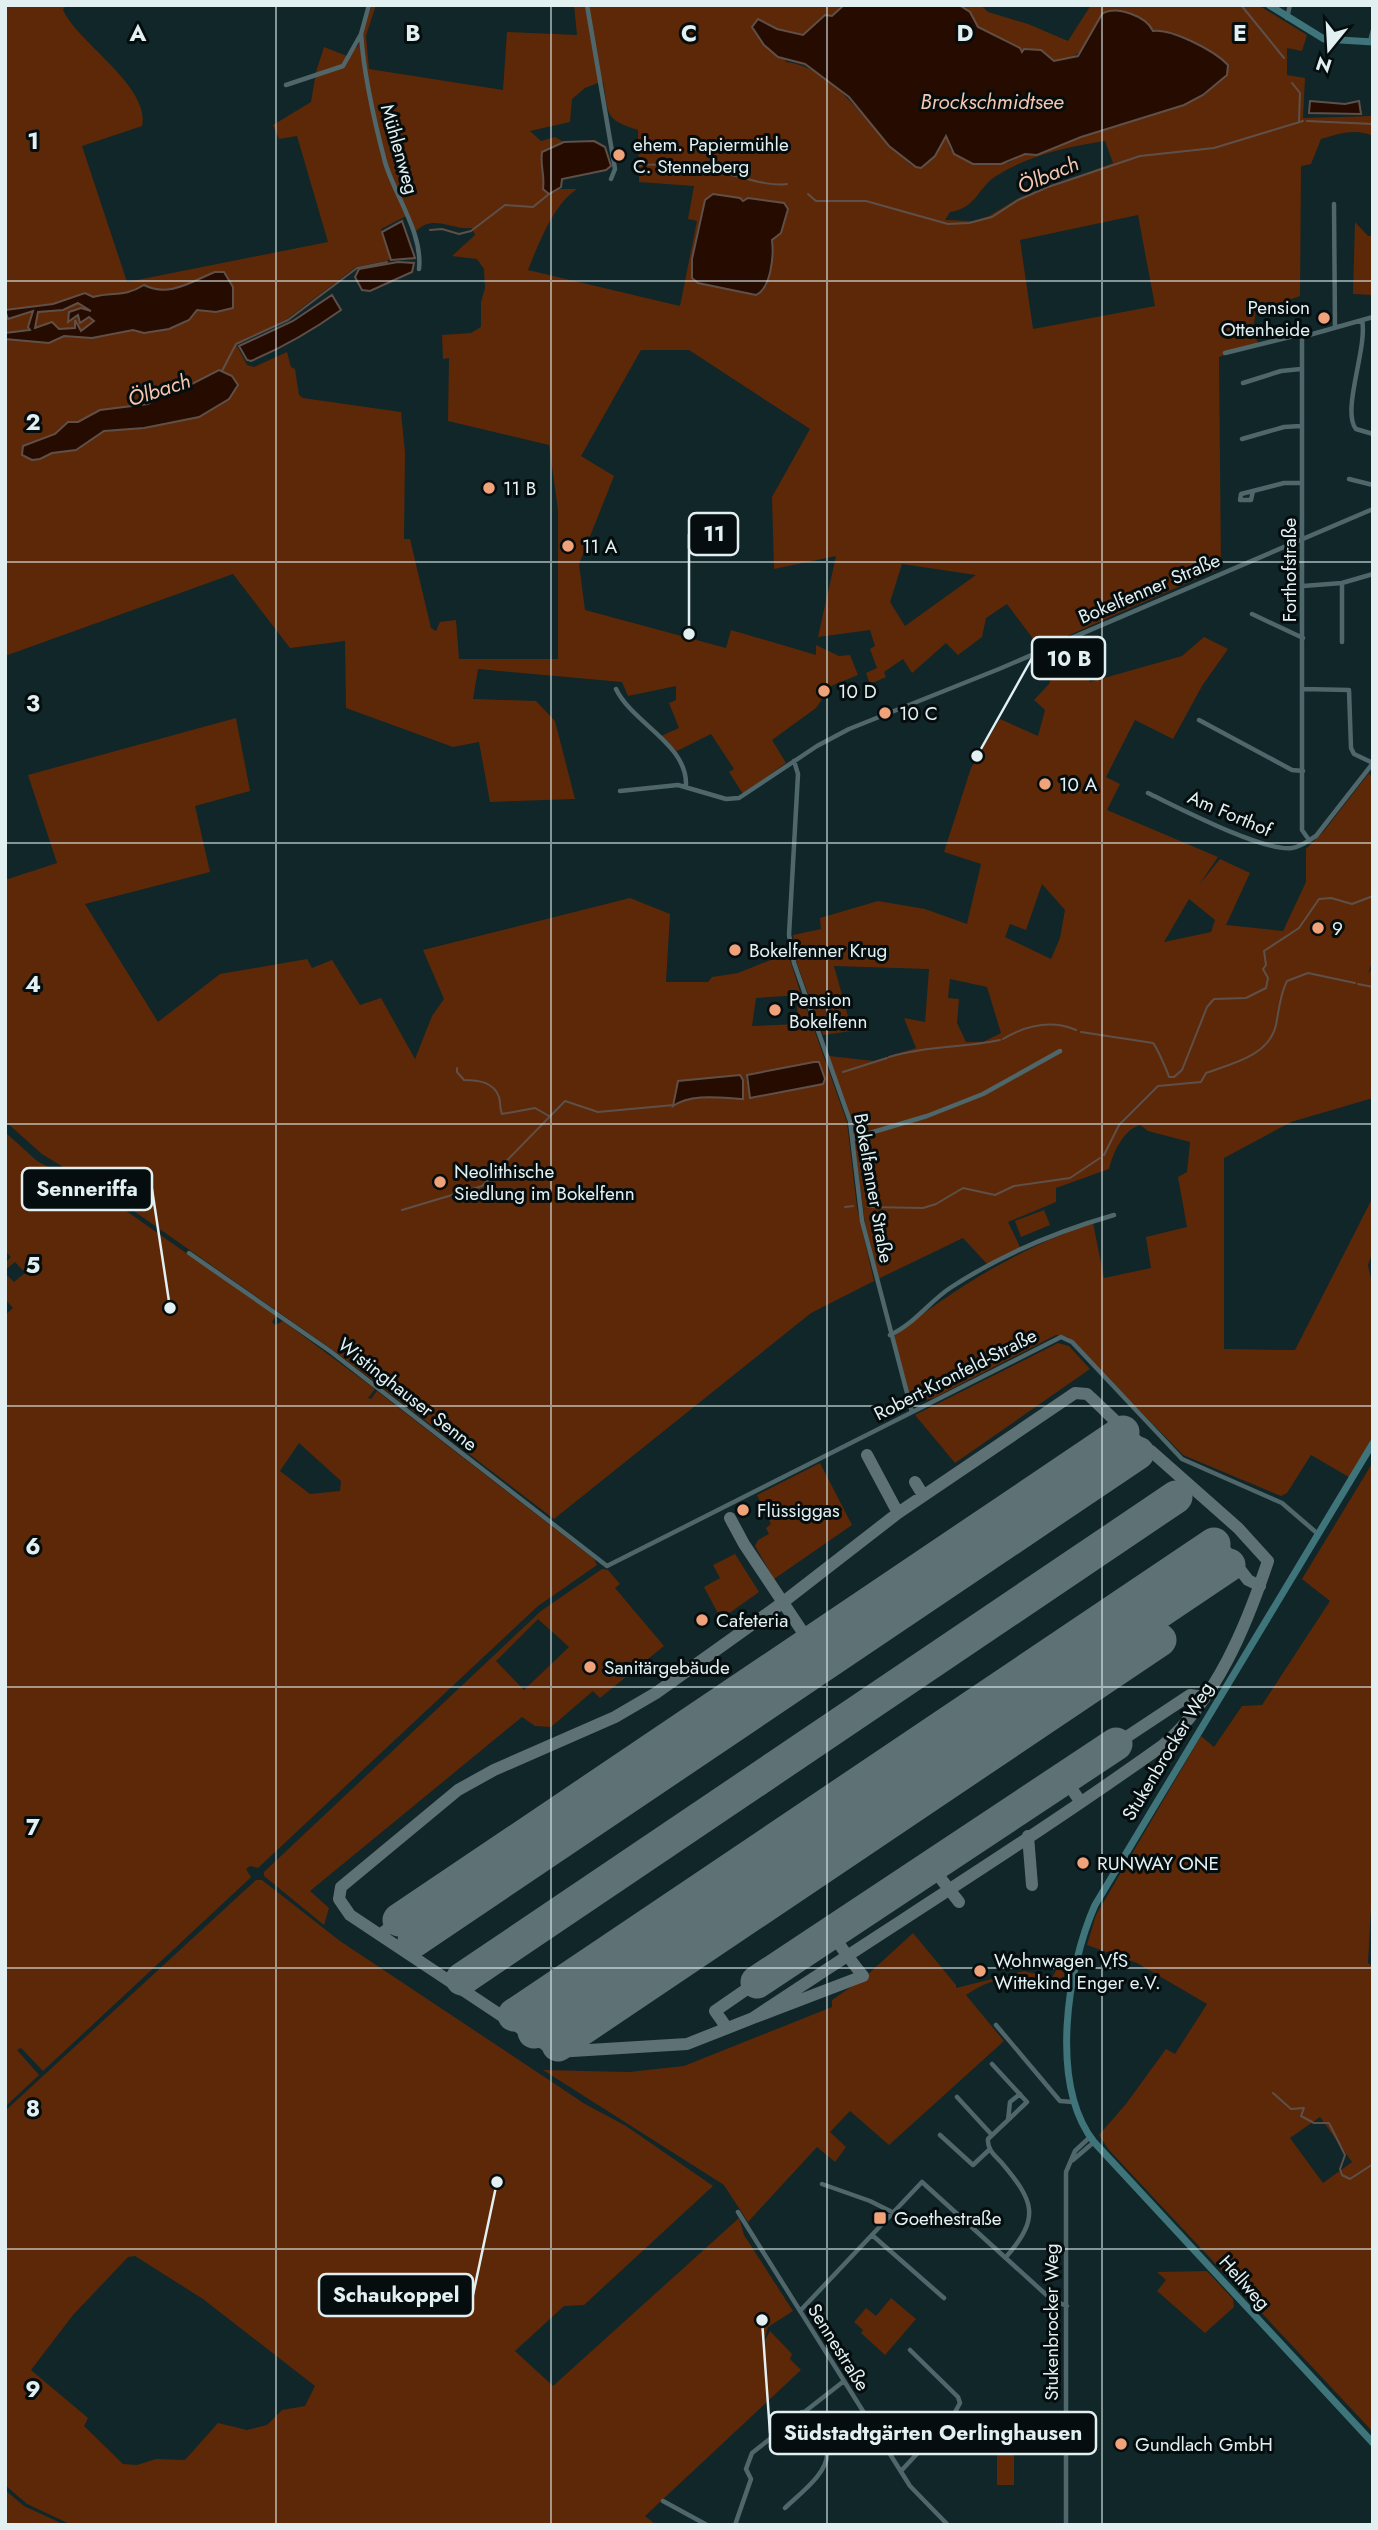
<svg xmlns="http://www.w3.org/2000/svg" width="1378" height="2530" font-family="Jost,sans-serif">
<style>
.green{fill:#5d2807;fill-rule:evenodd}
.water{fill:#250b00;stroke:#5e5049;stroke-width:2;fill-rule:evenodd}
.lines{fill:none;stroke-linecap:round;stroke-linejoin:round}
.stream{stroke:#5e5049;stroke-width:2}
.taxiway{stroke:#5e7174;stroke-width:12}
.runway{stroke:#5e7174;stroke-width:33}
.street{stroke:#4f676a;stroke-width:4.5}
.secondary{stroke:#3e747a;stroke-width:7}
.grid{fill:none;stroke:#e3f0f2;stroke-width:2;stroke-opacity:0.55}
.poi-dot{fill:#f0a27a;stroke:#050d0e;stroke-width:2.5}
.labels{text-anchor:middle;stroke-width:6;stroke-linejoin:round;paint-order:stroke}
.poi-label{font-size:19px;fill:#e3f0f2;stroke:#050d0e;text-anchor:start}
.street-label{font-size:19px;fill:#e3f0f2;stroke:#050d0e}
.water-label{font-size:21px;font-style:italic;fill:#f6c6af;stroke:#050d0e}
.grid-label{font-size:23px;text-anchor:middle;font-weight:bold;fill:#e3f0f2;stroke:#050d0e;stroke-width:6;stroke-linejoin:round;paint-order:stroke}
.leader{fill:none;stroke:#e3f0f2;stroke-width:2.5}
.callout-dot{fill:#e3f0f2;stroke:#050d0e;stroke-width:2.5}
.callout{fill:#050d0e;stroke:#e3f0f2;stroke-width:2.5}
.callout-label{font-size:21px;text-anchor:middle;font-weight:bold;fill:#e3f0f2}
</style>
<rect width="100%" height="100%" fill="#102629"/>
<path class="green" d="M 5,5 L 66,5 L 63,10 C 78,43 151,87 142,126 L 82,146 L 127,282 L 328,242 L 297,136 L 279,139 L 273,125 L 311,102 L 316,72 L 324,47 L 347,56 L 358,46 L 372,5 L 376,5 L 366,36 L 369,69 L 503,90 L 507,32 L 577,35 L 574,5 L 844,5 L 832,16 L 825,15 L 803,35 L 777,29 L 763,21 L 786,62 C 837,69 860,121 897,149 C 906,157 907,167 921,168 L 935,156 L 946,135 L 950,150 L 970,162 L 1008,163 L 1025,154 L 1037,155 L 1081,137 L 1184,105 L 1203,95 L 1227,75 L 1200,45 L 1153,31 C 1141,13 1121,10 1102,14 C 1090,39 1085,59 1054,61 L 1041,50 L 1024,50 L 1021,53 L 1020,48 L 978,27 L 970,13 L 959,5 L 981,5 L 988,12 L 1028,24 L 1068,41 L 1091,5 L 1258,5 L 1307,35 L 1302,51 L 1287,48 L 1287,75 L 1305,78 L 1303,118 L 1373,116 L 1373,136 C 1355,128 1339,134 1321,139 L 1311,164 L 1301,166 L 1300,296 L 1256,312 L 1253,328 L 1258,343 L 1219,357 L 1221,568 L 1040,648 L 1007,604 L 986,618 L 982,637 L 958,655 L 946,643 L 912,673 L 903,659 L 884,672 L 886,677 L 870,684 L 866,673 L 877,668 L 870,649 L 875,646 L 870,630 L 818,637 L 836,556 L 774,569 L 772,497 L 810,429 L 689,350 L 641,350 L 581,456 L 614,476 L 579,564 L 585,610 L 726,648 L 731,630 L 816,655 L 816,645 L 839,656 L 850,655 L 858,675 L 831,686 L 816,708 L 772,740 L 786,763 L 743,794 L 729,772 L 734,769 L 711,734 L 677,751 L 661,736 L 679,728 L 669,703 L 676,700 L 676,686 L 628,696 L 622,682 L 478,669 L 473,699 L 536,701 L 555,721 L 575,799 L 490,802 L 479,742 L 453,747 L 346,708 L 345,641 L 290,648 L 233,574 L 5,656 ZM 603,81 C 609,114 603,119 638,130 L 639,182 L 694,186 L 688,219 L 697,221 L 680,306 L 528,270 C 539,243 553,205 577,189 L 543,189 C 545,175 540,165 542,152 L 564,142 L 555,137 L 541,141 L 530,131 L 570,122 L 572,99 L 585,88 ZM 1105,141 L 1113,163 L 1019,198 L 989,216 L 973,221 L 945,220 L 950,212 C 975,209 978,188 996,176 C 1027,156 1069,146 1105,141 ZM 721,197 L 784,203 L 756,295 L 692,278 L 705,200 ZM 408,215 L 415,232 C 433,213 450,230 472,228 L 475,235 L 452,256 L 477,259 L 484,269 L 485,288 L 481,302 L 481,327 L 471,333 L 442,335 L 443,359 L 449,358 L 448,421 L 549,445 L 558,510 L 558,659 L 459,659 L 456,620 L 440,622 L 436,631 L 431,628 L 410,539 L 404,539 L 405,452 L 401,412 L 303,398 L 299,395 L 295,369 L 291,367 L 287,352 L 254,367 L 247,365 L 236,344 L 287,319 L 356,267 L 390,260 L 381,229 ZM 1138,215 L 1155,306 L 1033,329 L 1020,240 ZM 902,564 L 976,575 L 905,626 L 890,602 Z
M 1355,222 L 1368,236 L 1373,236 L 1373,295 L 1353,294 Z
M 1204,637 L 1228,649 L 1202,686 L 1173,739 L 1135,720 L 1106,777 L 1120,784 L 1107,810 L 1218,857 L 1199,885 L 1220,859 L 1250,873 L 1226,925 L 1283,931 L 1306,882 L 1306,849 L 1324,831 L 1369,773 L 1373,779 L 1373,960 L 1368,974 L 1373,967 L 1373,1098 L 1291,1122 L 1224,1158 L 1224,1349 L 1295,1350 L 1373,1197 L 1373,1251 L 1368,1265 L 1373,1289 L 1373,1437 L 1349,1477 L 1311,1455 L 1287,1493 L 1281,1496 L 1183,1455 L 1068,1337 L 1056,1335 L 934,1398 L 925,1400 L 908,1394 L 893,1337 C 954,1288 1019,1248 1093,1223 L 1104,1278 L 1151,1268 L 1146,1237 L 1187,1227 L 1178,1177 L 1187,1172 L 1190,1142 L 1148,1131 L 1140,1125 C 1123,1130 1113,1153 1109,1169 L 1056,1188 L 1056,1202 L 1008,1222 L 1020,1247 L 988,1265 L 963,1238 L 878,1279 L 865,1223 L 854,1140 L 829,1056 L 874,1061 L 916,1048 L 904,1018 L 925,1022 L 929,969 L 834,966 L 852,1031 L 823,1035 L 796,961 L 793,935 L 821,929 L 820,918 L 878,901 L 925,909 L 967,924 L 981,864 L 944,852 L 971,768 L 1000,719 L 1038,736 L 1045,710 L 1034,700 L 1049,684 L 1053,672 L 1079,662 L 1090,682 L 1182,656 ZM 1042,884 L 1065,910 L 1060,938 L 1051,959 L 1005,937 L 1010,924 L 1026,930 ZM 1189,899 L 1215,920 L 1211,932 L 1164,942 ZM 950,979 L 987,987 L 1001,1033 L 983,1042 L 966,1042 L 957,1023 L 959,999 L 948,998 Z
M 236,718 L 250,791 L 195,806 L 210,872 L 85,904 L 158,1022 L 220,974 L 307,959 L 312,968 L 332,960 L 360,1005 L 381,998 L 415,1059 L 432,1016 L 444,999 L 423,950 L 630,898 L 670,914 L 666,982 L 708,982 L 712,977 L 738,973 L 788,953 L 801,995 L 756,998 L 752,1026 L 799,1024 L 796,999 L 803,998 L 847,1122 L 857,1208 L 874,1281 L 811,1313 L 554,1519 L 333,1350 L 128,1207 L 42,1154 L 5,1121 L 5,880 L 57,863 L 28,775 ZM 814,1062 L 819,1063 L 825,1078 L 823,1084 L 750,1098 L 746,1077 Z
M 5,1132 L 37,1161 L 112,1201 L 276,1316 L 272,1322 L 275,1325 L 283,1321 L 375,1389 L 368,1398 L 371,1399 L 377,1391 L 594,1559 L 597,1565 L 538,1606 L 258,1868 L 250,1866 L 246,1869 L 251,1877 L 248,1880 L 43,2071 L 21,2048 L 17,2050 L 39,2075 L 5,2107 L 5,1315 L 13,1308 L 5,1299 L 5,1273 L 14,1282 L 25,1273 L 15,1262 L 5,1270 L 5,1263 L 11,1257 L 5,1251 ZM 299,1443 L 341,1481 L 340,1491 L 310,1494 L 280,1471 Z
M 1044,1210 L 1050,1225 L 1021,1237 L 1015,1221 Z
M 1058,1343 L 1069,1346 L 1090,1369 L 955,1463 L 915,1415 Z
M 1373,1462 L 1373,1871 L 1368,1963 L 1373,1967 L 1373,2432 L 1109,2150 L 1099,2135 L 1126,2104 L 1166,2049 L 1175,2054 L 1207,2004 L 1137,1963 L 1087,1945 L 1096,1915 L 1201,1736 L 1214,1747 L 1242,1706 L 1262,1705 L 1330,1601 L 1302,1579 ZM 1320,2117 L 1352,2162 L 1323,2183 L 1290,2138 Z
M 820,1463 L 852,1525 L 774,1579 L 755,1546 L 758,1540 L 769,1534 L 766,1528 L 771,1524 L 757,1495 Z
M 735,1554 L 759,1592 L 721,1619 L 704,1587 L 720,1578 L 713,1565 Z
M 602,1569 L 608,1570 L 620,1584 L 615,1588 L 664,1646 L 600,1698 L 593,1691 L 551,1727 L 535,1726 L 522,1717 L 310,1891 L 329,1908 L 324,1925 L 264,1876 L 264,1872 L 541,1611 ZM 538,1619 L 569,1647 L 524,1690 L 496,1661 Z
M 256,1880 L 262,1880 L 340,1941 L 585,2104 L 626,2126 L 713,2186 L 584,2305 L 564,2306 L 515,2351 L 553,2386 L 739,2218 L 744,2235 L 793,2311 L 768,2327 L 763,2344 L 770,2331 L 792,2354 L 790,2359 L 801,2370 L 645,2516 L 656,2525 L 72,2525 L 27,2504 L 5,2485 L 5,2111 ZM 135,2256 L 203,2299 L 315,2386 L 305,2406 L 282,2410 L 267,2425 L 247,2430 L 218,2423 L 185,2460 L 156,2459 L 137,2465 L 123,2464 L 84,2426 L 88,2418 L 31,2370 L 73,2315 L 128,2257 Z
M 913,1933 L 956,1985 L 956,1988 L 1024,1971 L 1052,1978 L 1061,1961 L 1064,1964 L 1064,1988 C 1027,1977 1001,1971 966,1995 L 1004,2041 L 889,2145 L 850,2111 L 830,2132 L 846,2147 L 835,2162 L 817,2147 L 748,2222 L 724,2185 L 543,2070 L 629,2072 L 684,2066 L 832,2007 L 832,2000 L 864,1978 Z
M 1207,2271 L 1233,2299 L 1234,2307 L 1205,2333 L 1157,2291 L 1166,2280 L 1157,2272 Z
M 891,2298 L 916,2319 L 885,2355 L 861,2333 L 863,2330 L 854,2322 L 866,2308 L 876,2316 Z
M 997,2449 L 1014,2450 L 1014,2485 L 997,2485 Z
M 5,2490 L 24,2506 L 65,2525 L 5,2525 Z"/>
<path class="water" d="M 844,5 L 959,5 L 970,12 L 978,27 L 1020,48 L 1022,52 L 1024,49 L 1041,50 L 1054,61 L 1078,56 L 1102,14 C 1116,5 1146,16 1153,31 C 1170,28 1214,50 1228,65 L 1227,75 L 1203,95 L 1184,105 L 1081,137 L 1037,155 L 1025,154 L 1001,164 L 973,164 L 954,154 L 946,136 L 935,156 L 921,168 L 916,167 L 889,146 L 849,97 L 805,64 L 778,57 L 764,45 L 752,27 L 758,19 L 777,29 L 803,35 L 825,15 L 832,16 Z
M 1310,101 L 1345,104 L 1359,101 L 1361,114 L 1309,113 Z
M 594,141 L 605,147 L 611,166 L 606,170 L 562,179 L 561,187 L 549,194 L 543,189 C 545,174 540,168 542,152 L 564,142 Z
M 713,194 L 740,198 L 743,201 L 748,198 L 784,203 L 788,209 L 781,233 L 772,240 C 774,256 771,288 756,295 L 698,283 L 692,278 L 692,259 L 705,200 Z
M 402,221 L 415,258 L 391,260 L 382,232 Z
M 398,262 L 414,263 L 412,272 L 370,291 L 362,290 L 355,277 L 359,269 Z
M 215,272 L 224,272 L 233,287 L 233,308 L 216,312 L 197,310 L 189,320 L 169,329 L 144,333 L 133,330 L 92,338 L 64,336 L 49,343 L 5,339 L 5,333 L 30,330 L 28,327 L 33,311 L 8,319 L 5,310 L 53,304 L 85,293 L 93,297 C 114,291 123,298 144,285 C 169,298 192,281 215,272 ZM 78,303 L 91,311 L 81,308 L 69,312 L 68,322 L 78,315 L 80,323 L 89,317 L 94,321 L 81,331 L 75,320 L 75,328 L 59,329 L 52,322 L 35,328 L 38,312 L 63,310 Z
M 332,295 L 341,310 C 313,330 286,346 251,361 L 247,360 L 239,346 L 293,321 Z
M 219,370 L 232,376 L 238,385 L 229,399 L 199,417 L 144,428 L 104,431 L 76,450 L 52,453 L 40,459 L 32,460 L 22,455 L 23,446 L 55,434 L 68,422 L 78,422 L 100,410 L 148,404 L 171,389 L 184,388 Z
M 814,1062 L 819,1062 L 825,1079 L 823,1084 L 750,1098 L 747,1075 Z
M 740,1075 L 743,1080 L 743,1099 C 721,1098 692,1093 673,1106 L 678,1081 Z"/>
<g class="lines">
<path class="stream" d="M 1241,5 L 1284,58
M 1292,83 L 1300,93 L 1299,121
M 1307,121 L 1373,124
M 637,166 C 664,162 697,167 723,173 C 743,177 768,187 787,184
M 808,194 L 816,201 L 866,201 L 948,224 L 969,223 L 992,217 L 1018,200 L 1048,187 L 1140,156 L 1214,148 L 1303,121
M 430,230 L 442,229 L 459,234 L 471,231 L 505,205 L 533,207 L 549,194
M 222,371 L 236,344 L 288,320 L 357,268 L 387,262
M 1358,984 L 1373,987
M 1081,1032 L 1153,1043 C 1156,1046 1167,1070 1169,1077 L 1174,1077 L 1182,1070 L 1207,1007 L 1214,999 L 1246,998 L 1266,988 L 1268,978 L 1263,969 L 1266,965 L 1264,951 L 1299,928 L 1319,899 L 1331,898 L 1352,904 L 1373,896
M 1003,1039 C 1025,1026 1050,1019 1076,1030
M 889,1057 C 925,1046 962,1048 1000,1040
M 457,1068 L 457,1072 L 464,1080 C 478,1080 494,1082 499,1097 C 501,1103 499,1107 502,1114 L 535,1108 L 549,1116
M 843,1072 L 887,1058
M 1104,1155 L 1119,1125 L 1158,1086 L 1201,1082 L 1206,1073 C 1231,1064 1269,1056 1276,1025 C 1279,1010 1280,994 1287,981 L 1308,973 L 1355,983
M 845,1207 L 853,1206
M 868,1207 L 923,1208 L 936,1204 L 963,1188 L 995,1195 L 1014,1186 L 1070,1178 L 1100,1158
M 402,1210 L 482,1186 L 565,1101 L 598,1112 L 674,1105
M 1273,2093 L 1291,2109 L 1304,2108 L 1301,2116 L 1314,2123 L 1329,2123 L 1345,2155 L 1340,2169 L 1342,2175 L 1350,2179 L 1373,2164"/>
<path class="taxiway" d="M 867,1455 L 898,1513
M 915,1482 L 923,1495
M 730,1518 L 744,1544 L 810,1643
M 969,1536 L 984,1557
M 1219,1542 L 1248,1580 L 1260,1586
M 1116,1744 L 1190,1695 L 1204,1697
M 1064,1778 L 1080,1801
M 553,1817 L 568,1838
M 1028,1836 L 1032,1885
M 931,1866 L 959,1902
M 638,1931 L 668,1971
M 380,1935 L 399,1920
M 753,2018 L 687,2044 L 556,2052 L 350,1915 L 339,1899 L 341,1887 L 458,1790 L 494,1770 L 615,1717 L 656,1693 L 782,1603 L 898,1513 L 1075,1393 L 1087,1394 C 1099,1404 1141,1448 1151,1451 L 1238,1528 L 1268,1561 C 1246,1627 1216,1700 1162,1746 C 1029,1841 889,1927 753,2018 L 863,1976 C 852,1962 841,1948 832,1933
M 727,2028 L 715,2011 L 757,1982"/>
<path class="runway" d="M 399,1920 L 1123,1432
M 414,1941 L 1138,1453
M 462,1979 L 1176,1497
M 757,1982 L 1116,1744
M 514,2015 L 1214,1544
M 534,2032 L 1229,1565
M 558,2045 L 1160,1640"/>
<path class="street" d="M 587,5 L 615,169 L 611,179
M 1287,18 L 1290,5
M 361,34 C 364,77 374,120 385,162 C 395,196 423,233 419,269
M 1370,41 L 1373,30
M 286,85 L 343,66 L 361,34 L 369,5
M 1334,204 L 1335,327
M 1362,320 C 1368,347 1341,411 1356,429 L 1373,434
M 1302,337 L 1302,830 L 1309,840
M 1225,353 L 1298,335 L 1302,337 L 1373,317
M 1243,383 L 1281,371 L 1301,369
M 1242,439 L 1284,427 L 1301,426
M 1349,479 L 1373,485
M 1253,491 L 1251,500 L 1240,500 L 1241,494 L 1284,483 L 1302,483
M 1342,583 L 1342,642
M 1303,586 L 1342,583 L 1373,574
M 1252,614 L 1303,638
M 616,689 C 633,724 688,744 686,786
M 1199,720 L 1292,770 L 1303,771
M 794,761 L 798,774 L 789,935 L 794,963 L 850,1121 L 862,1221 L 912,1412
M 620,791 L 678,785 L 726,799 L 739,798 L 817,746 L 849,729 L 999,669 L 1373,509
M 1148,793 C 1177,807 1263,852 1292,848 C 1301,847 1308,841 1316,836 L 1373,763 L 1354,754 L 1351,748 L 1349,690 L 1303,689
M 853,1138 L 927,1116 L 983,1094 L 1060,1051
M 189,1253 L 330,1351 L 607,1566 L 1061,1337 L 1072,1342 L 1182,1459 L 1282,1503 L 1318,1534
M 890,1335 C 913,1325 929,1302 950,1288 C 999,1256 1058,1231 1114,1215
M 996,2025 L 1060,2101 L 1073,2102
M 992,2064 L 1027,2102 L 988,2139 C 987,2149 994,2155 1001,2162 C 1034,2201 1041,2217 1006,2257
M 957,2097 L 991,2134
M 1008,2120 L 1010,2102 L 1020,2094
M 940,2135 L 973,2165 L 990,2149
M 1073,2160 L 1094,2142
M 822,2184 L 870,2201 L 892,2212
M 738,2212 L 910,2486 L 948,2525
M 872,2235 L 944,2298
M 800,2311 L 922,2182 L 1052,2300 L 1067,2306
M 901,2471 L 954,2414 L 960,2403 L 958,2397 L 910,2350
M 663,2501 L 707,2525
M 785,2508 C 798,2495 829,2473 827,2452 L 802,2412
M 735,2525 L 751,2479 L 746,2469 L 752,2453 L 844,2381
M 1066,2525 L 1066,2172 L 1075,2151 L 1090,2137"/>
<path class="secondary" d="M 1269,5 L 1324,39 L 1373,42
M 1373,1443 L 1095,1905 C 1067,1968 1049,2084 1094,2142 L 1373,2443"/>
</g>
<path class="grid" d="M 276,5 L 276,2525M 551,5 L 551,2525M 827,5 L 827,2525M 1102,5 L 1102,2525M 5,281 L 1373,281M 5,562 L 1373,562M 5,843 L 1373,843M 5,1124 L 1373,1124M 5,1406 L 1373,1406M 5,1687 L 1373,1687M 5,1968 L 1373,1968M 5,2249 L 1373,2249"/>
<g class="poi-dot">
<circle cx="619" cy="155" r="7"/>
<circle cx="1324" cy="318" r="7"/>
<circle cx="489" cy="488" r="7"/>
<circle cx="568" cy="546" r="7"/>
<circle cx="824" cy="691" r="7"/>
<circle cx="885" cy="713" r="7"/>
<circle cx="1045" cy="784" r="7"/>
<circle cx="1318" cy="928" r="7"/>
<circle cx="735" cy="950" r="7"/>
<circle cx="775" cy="1010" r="7"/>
<circle cx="440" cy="1182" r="7"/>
<circle cx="743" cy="1510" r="7"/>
<circle cx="702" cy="1620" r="7"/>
<circle cx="590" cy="1667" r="7"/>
<circle cx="1083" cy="1863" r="7"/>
<circle cx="980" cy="1971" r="7"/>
<rect x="873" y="2211" width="14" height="14" rx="3.5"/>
<circle cx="1121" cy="2444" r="7"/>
</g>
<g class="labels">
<g class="poi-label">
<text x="633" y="151">ehem. Papiermühle<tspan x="633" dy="22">C. Stenneberg</tspan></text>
<text x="1310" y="314" text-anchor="end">Pension<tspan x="1310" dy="22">Ottenheide</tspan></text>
<text x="503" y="495">11 B</text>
<text x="582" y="553">11 A</text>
<text x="838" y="698">10 D</text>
<text x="899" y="720">10 C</text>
<text x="1059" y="791">10 A</text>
<text x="1332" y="935">9</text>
<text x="749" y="957">Bokelfenner Krug</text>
<text x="789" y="1006">Pension<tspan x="789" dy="22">Bokelfenn</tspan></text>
<text x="454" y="1178">Neolithische<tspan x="454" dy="22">Siedlung im Bokelfenn</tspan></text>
<text x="757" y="1517">Flüssiggas</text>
<text x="716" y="1627">Cafeteria</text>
<text x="604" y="1674">Sanitärgebäude</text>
<text x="1097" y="1870">RUNWAY ONE</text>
<text x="994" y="1967">Wohnwagen VfS<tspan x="994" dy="22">Wittekind Enger e.V.</tspan></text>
<text x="894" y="2225">Goethestraße</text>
<text x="1135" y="2451">Gundlach GmbH</text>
</g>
<g class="street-label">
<text transform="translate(400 149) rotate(74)" y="7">Mühlenweg</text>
<text transform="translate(1289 570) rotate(-90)" y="7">Forthofstraße</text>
<text transform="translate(1149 588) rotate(-23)" y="7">Bokelfenner Straße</text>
<text transform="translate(1230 813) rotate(23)" y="7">Am Forthof</text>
<text transform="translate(874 1188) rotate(80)" y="7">Bokelfenner Straße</text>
<text transform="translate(955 1374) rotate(-27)" y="7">Robert-Kronfeld-Straße</text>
<text transform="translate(408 1394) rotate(38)" y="7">Wistinghauser Senne</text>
<text transform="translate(1167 1751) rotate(-59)" y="7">Stukenbrocker Weg</text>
<text transform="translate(1245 2282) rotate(48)" y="7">Hellweg</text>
<text transform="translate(1051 2322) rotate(-90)" y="7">Stukenbrocker Weg</text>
<text transform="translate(839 2347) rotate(58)" y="7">Sennestraße</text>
</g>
<g class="water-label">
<text x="992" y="109">Brockschmidtsee</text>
<text transform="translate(1048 175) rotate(-23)" y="7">Ölbach</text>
<text transform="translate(159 390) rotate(-18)" y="7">Ölbach</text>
</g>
</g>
<g class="grid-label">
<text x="138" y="41">A</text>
<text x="413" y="41">B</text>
<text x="689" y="41">C</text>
<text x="965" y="41">D</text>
<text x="1240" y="41">E</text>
<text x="33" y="149">1</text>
<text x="33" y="430">2</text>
<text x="33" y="711">3</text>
<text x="33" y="992">4</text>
<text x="33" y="1273">5</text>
<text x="33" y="1554">6</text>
<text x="33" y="1835">7</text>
<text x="33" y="2116">8</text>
<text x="33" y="2397">9</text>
</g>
<path class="leader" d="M689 634L689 534M977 756L1032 658M170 1308L152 1189M497 2182L473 2295M762 2320L770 2433"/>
<g class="callout-dot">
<circle cx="689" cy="634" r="7"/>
<circle cx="977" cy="756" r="7"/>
<circle cx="170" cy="1308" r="7"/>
<circle cx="497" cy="2182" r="7"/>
<circle cx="762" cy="2320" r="7"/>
</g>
<g class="callout">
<rect x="689" y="513" width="49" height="42" rx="7"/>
<rect x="1032" y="637" width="73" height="42" rx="7"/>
<rect x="22" y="1168" width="130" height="42" rx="7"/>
<rect x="319" y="2274" width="154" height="42" rx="7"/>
<rect x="770" y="2412" width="326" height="42" rx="7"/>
</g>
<g class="callout-label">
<text x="714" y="541">11</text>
<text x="1069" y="666">10 B</text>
<text x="87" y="1196">Senneriffa</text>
<text x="396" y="2302">Schaukoppel</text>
<text x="933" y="2440">Südstadtgärten Oerlinghausen</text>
</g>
<rect width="1378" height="2530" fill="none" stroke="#e3f0f2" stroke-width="14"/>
<g transform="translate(1329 49) rotate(198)" stroke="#050d0e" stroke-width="5" paint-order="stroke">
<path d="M0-5L12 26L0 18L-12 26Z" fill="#e3f0f2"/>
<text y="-10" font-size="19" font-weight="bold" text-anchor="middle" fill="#e3f0f2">N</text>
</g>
</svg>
